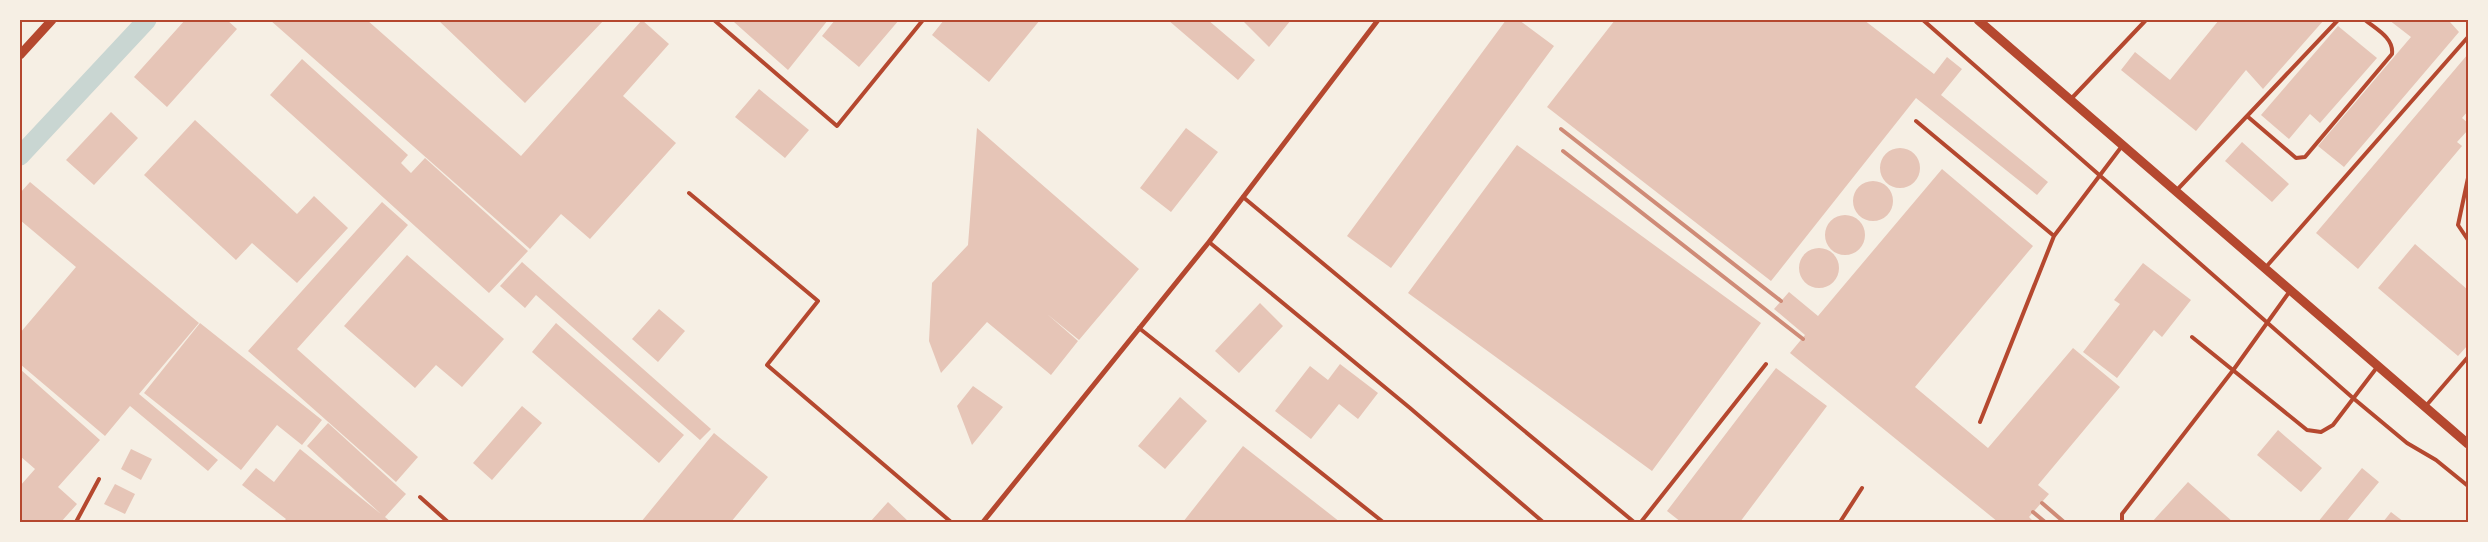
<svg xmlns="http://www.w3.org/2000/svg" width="2488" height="542" font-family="'Roboto Condensed',sans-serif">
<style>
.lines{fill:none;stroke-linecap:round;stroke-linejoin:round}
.canal{stroke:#c9d6d2;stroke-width:19}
.building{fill:#e6c5b7}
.service{stroke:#b5482f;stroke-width:4}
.minor{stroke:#b5482f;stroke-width:5}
.tertiary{stroke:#b5482f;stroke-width:9}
.rail{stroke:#cf8b77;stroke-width:4}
.neatline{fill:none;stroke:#b5482f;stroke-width:2}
</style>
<rect width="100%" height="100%" fill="#f6efe4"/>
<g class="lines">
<path class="canal" d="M 20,156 L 147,20"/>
</g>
<path class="building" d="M 185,20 L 227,20 L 237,29 L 167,107 L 134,77 Z
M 270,20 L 367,20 L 521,156 L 642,20 L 669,44 L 623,96 L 676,143 L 590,239 L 561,214 L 530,249 Z
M 438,20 L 604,20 L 525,103 Z
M 735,20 L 828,20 L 788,70 L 734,22 Z
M 835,20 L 899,20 L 859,67 L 822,36 Z
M 944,20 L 1040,20 L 989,82 L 932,35 Z
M 1168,20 L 1208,20 L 1255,60 L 1238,80 Z
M 1242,20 L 1291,20 L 1269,47 Z
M 1506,20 L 1519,20 L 1554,46 L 1391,268 L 1347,236 Z
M 1615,20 L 1864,20 L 1934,74 L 1947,57 L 1962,69 L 1941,95 L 2048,182 L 2037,195 L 1916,98 L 1771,281 L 1547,107 Z
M 2219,20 L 2324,20 L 2263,89 L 2246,70 L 2196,131 L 2121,70 L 2135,52 L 2170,80 Z
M 2389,20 L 2452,20 L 2450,22 L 2459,32 L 2344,167 L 2318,146 L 2411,37 Z
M 2338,26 L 2377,58 L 2320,123 L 2310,114 L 2289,139 L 2261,115 Z
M 2468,54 L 2468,111 L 2462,118 L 2468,123 L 2468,130 L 2457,142 L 2462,146 L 2358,269 L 2316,233 Z
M 302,59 L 408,155 L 401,163 L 411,173 L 425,158 L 528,251 L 489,293 L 270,95 Z
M 759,89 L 809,130 L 785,158 L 735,117 Z
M 111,112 L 138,138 L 94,185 L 66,160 Z
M 195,120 L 297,214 L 314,196 L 348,228 L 297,283 L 252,243 L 236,260 L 144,175 Z
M 977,128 L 1139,269 L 1079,340 L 1047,314 L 1078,341 L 1051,375 L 987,322 L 941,373 L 929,341 L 932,283 L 968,245 Z
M 1186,128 L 1218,152 L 1171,212 L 1140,188 Z
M 2242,142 L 2289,184 L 2272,202 L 2225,161 Z
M 1517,145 L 1761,323 L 1652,471 L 1408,293 Z
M1880 168a20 20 0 1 1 40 0a20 20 0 1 1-40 0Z
M 1942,169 L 2033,246 L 1915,387 L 1988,448 L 2073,348 L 2120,387 L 2038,485 L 2049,494 L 2029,517 L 2034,522 L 1998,522 L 1790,353 L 1805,335 L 1774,309 L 1789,292 L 1818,316 Z
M1853 201a20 20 0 1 1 40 0a20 20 0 1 1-40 0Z
M 30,182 L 199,323 L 139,394 L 218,460 L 208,471 L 130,406 L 105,436 L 20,364 L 20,333 L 76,267 L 20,220 L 20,193 Z
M 382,202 L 408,225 L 297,349 L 418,457 L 396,482 L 248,351 Z
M1825 235a20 20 0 1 1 40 0a20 20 0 1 1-40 0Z
M 2415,244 L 2468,290 L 2468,345 L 2458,356 L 2378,288 Z
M1799 268a20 20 0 1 1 40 0a20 20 0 1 1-40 0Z
M 407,255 L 504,339 L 462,387 L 436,365 L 415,388 L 344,326 Z
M 522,262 L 711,429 L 700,440 L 536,295 L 525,308 L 500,286 Z
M 2143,263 L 2191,300 L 2162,337 L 2154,330 L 2117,378 L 2083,352 L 2120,304 L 2114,300 Z
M 1260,303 L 1283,326 L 1239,373 L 1215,351 Z
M 659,309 L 685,331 L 658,362 L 632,339 Z
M 200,323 L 322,420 L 302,445 L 277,425 L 241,470 L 144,393 Z
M 556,323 L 684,435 L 659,463 L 532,352 Z
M 1340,364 L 1378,393 L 1358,419 L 1339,404 L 1311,439 L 1275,411 L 1310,366 L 1328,380 Z
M 1776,368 L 1827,406 L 1740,522 L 1681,522 L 1667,511 Z
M 20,369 L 100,440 L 58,487 L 77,504 L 61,522 L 20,522 L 20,486 L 35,469 L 20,456 Z
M 973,386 L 1003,407 L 972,445 L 957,406 Z
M 1180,397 L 1207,421 L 1165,469 L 1138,446 Z
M 522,406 L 542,423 L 492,480 L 473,463 Z
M 328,423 L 406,494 L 385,517 L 391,522 L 283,522 L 286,519 L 242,485 L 256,468 L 274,482 L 300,449 L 381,514 L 307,446 Z
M 2278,430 L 2322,468 L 2301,492 L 2257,455 Z
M 714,433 L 768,477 L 731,522 L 641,522 Z
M 1243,446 L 1340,522 L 1183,522 Z
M 131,449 L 152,459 L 141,480 L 121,469 Z
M 2362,468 L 2379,482 L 2346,522 L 2318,522 Z
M 2188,482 L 2233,522 L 2152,522 Z
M 115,484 L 135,494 L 125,514 L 104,504 Z
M 888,502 L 909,522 L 870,522 Z
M 2391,512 L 2404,522 L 2383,522 Z"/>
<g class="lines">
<path class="service" d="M 714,20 L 837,126 L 923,20
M 1923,20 L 2353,398 L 2407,443 L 2436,460 L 2468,486
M 2071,99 L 2146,20
M 2247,116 L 2296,158 L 2305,157 L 2392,54 C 2394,38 2376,29 2365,20
M 1916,121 L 2054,236 L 2122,146
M 2468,178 L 2458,225 L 2468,240
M 2176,191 L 2338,20
M 689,193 L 818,301 L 767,365 L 951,522
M 1243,197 L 1634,522
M 1209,242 L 1410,408 L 1543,522
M 2266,267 L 2468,37
M 1139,328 L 1383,522
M 2192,337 L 2307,430 L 2321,432 L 2333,425 L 2378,366
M 2425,407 L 2468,357
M 1980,422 L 2054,236
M 420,497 L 448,522
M 76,522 L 99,479
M 1641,522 L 1766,364
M 1840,522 L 1862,488
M 2122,522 L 2122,514 L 2234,369 L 2290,291"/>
<path class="minor" d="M 983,522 L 1209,242 L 1378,20"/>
<path class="tertiary" d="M 1978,20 L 2468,444
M 20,55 L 52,20"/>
<path class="rail" d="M 1561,129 L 1781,301
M 1563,151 L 1803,339
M 2042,503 L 2064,522
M 2033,512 L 2045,522"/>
</g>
<rect width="2488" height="542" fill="none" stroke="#f6efe4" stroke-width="42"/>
<rect x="21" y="21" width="2446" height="500" class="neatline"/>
</svg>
